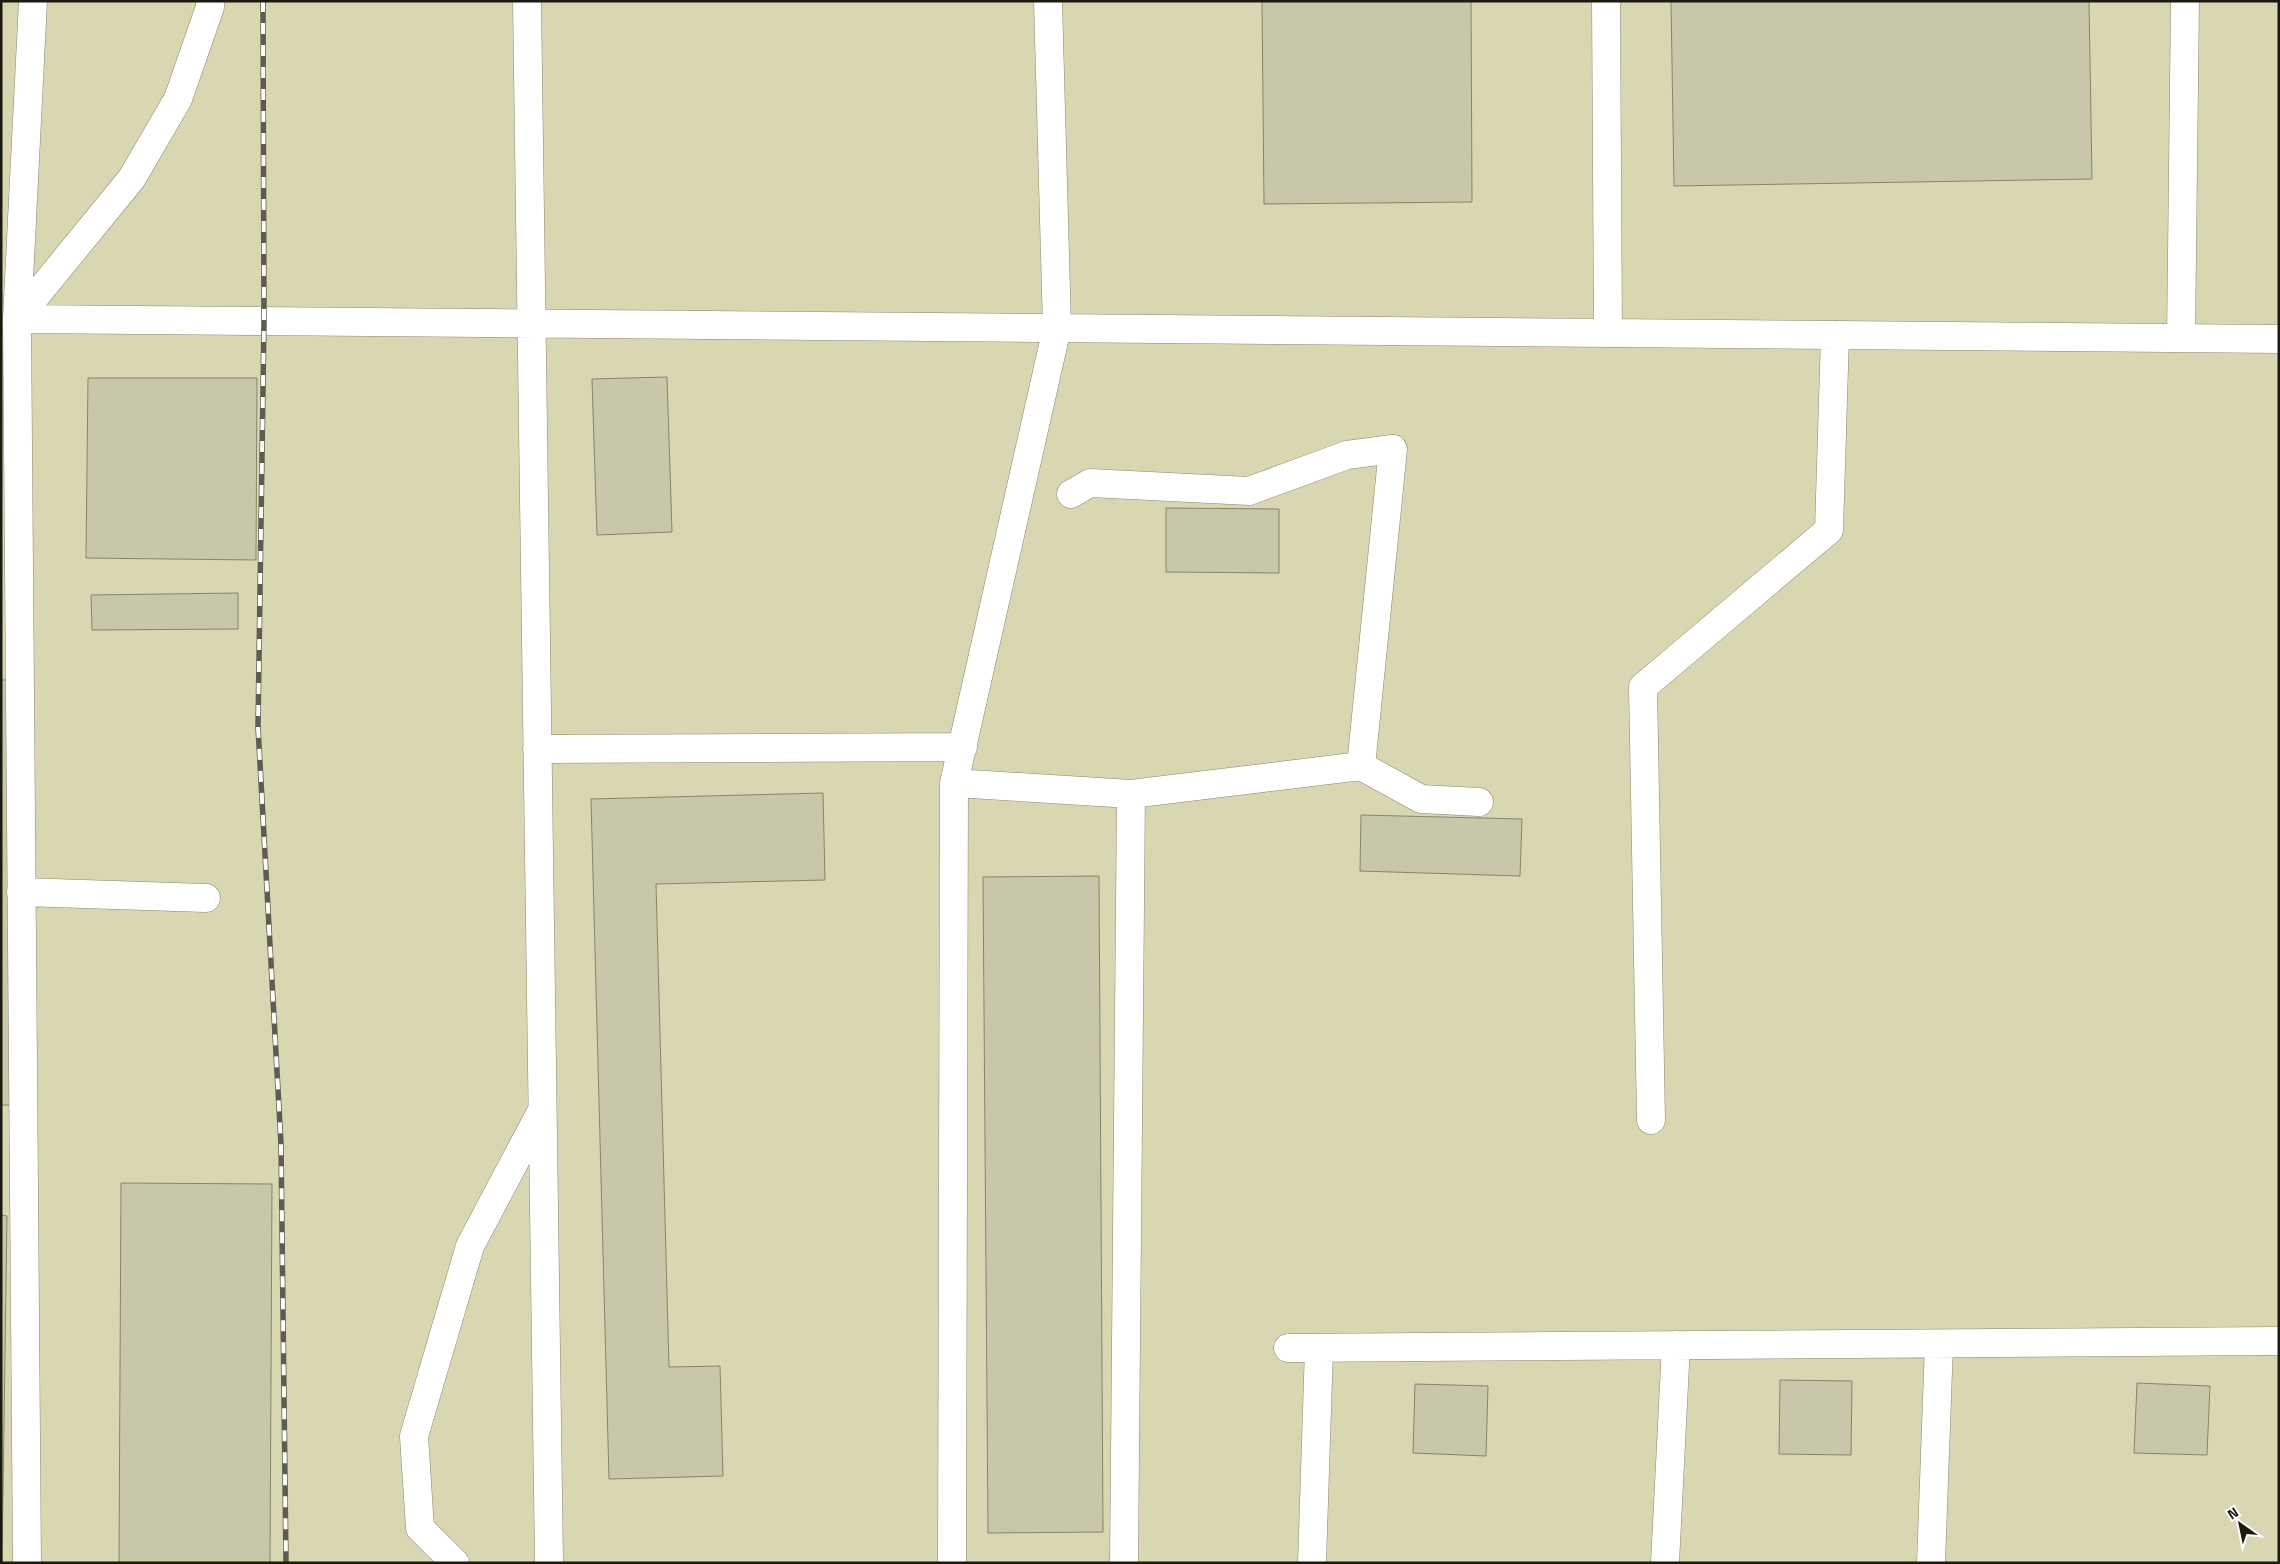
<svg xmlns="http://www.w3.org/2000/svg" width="2280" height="1564" font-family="'Titillium Web',sans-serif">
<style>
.built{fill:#d9d7b2}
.building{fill:#c9c7aa;stroke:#86856a}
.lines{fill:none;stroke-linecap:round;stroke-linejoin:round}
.minor-casing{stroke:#8a886d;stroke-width:29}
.minor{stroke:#fff;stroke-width:28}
.rail-casing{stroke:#5e5d4d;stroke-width:5.5}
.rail{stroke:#fff;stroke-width:4;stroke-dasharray:11;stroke-linecap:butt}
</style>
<rect width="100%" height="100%" fill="#e3e2c5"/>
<path class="built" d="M 1,1 L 2279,1 L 2279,1563 L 1,1563 Z"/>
<path class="building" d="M 1262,1 L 1471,1 L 1472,202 L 1264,204 Z
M 1671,1 L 2089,1 L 2092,179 L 1674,186 Z
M 667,377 L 672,532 L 597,535 L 592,379 Z
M 88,378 L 257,378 L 256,560 L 86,558 Z
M 1166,508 L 1279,509 L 1279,573 L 1166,572 Z
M 238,593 L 238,629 L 92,630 L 91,595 Z
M 1,680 L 10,680 L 19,1105 L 1,1105 Z
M 823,793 L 825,880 L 656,884 L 669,1367 L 720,1366 L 723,1476 L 609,1479 L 591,799 Z
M 1361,815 L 1522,819 L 1520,876 L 1360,871 Z
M 1099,876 L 1103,1532 L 988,1533 L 983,877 Z
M 121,1183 L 272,1184 L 270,1563 L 119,1563 Z
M 1,1215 L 7,1216 L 2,1563 L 1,1563 Z
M 1780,1380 L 1852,1381 L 1851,1455 L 1779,1454 Z
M 2137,1383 L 2210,1386 L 2207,1455 L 2134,1453 Z
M 1415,1384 L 1488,1386 L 1486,1456 L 1413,1453 Z"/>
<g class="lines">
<defs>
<path id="minor" d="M 527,1 L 549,1563
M 1606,1 L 1608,333
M 17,319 L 2279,339
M 17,319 L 132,178 L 178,99 L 210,7 L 210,1
M 2181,338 L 2185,1
M 537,749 L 963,747
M 1361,766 L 1421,799 L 1479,802
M 954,783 L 1131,794 L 1361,766 L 1393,449 L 1347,455 L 1249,491 L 1090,483 L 1071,494
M 21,892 L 206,898
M 1651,1120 L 1643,687 L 1829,530 L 1835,335
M 1288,1348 L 2279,1341
M 27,1563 L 17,319 L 33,1
M 455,1563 L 420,1528 L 414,1436 L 470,1246 L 541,1112
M 952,1563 L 954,783 L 1057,328 L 1048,1
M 1124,1563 L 1131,794
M 1312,1563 L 1319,1348
M 1665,1563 L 1676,1345
M 1931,1563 L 1939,1344"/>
</defs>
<use href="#minor" class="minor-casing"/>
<use href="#minor" class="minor"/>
<defs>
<path id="rail" d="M 263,1 L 264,321 L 258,727 L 281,1144 L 286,1563"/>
</defs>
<use href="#rail" class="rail-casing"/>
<use href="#rail" class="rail"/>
</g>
<rect width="2280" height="1564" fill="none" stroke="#1b1a10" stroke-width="5"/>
<g transform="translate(2240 1524) rotate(327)" stroke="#ffffff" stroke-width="4" paint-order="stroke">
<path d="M0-4L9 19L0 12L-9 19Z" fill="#1b1a10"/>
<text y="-8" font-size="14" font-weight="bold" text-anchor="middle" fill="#1b1a10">N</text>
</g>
</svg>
